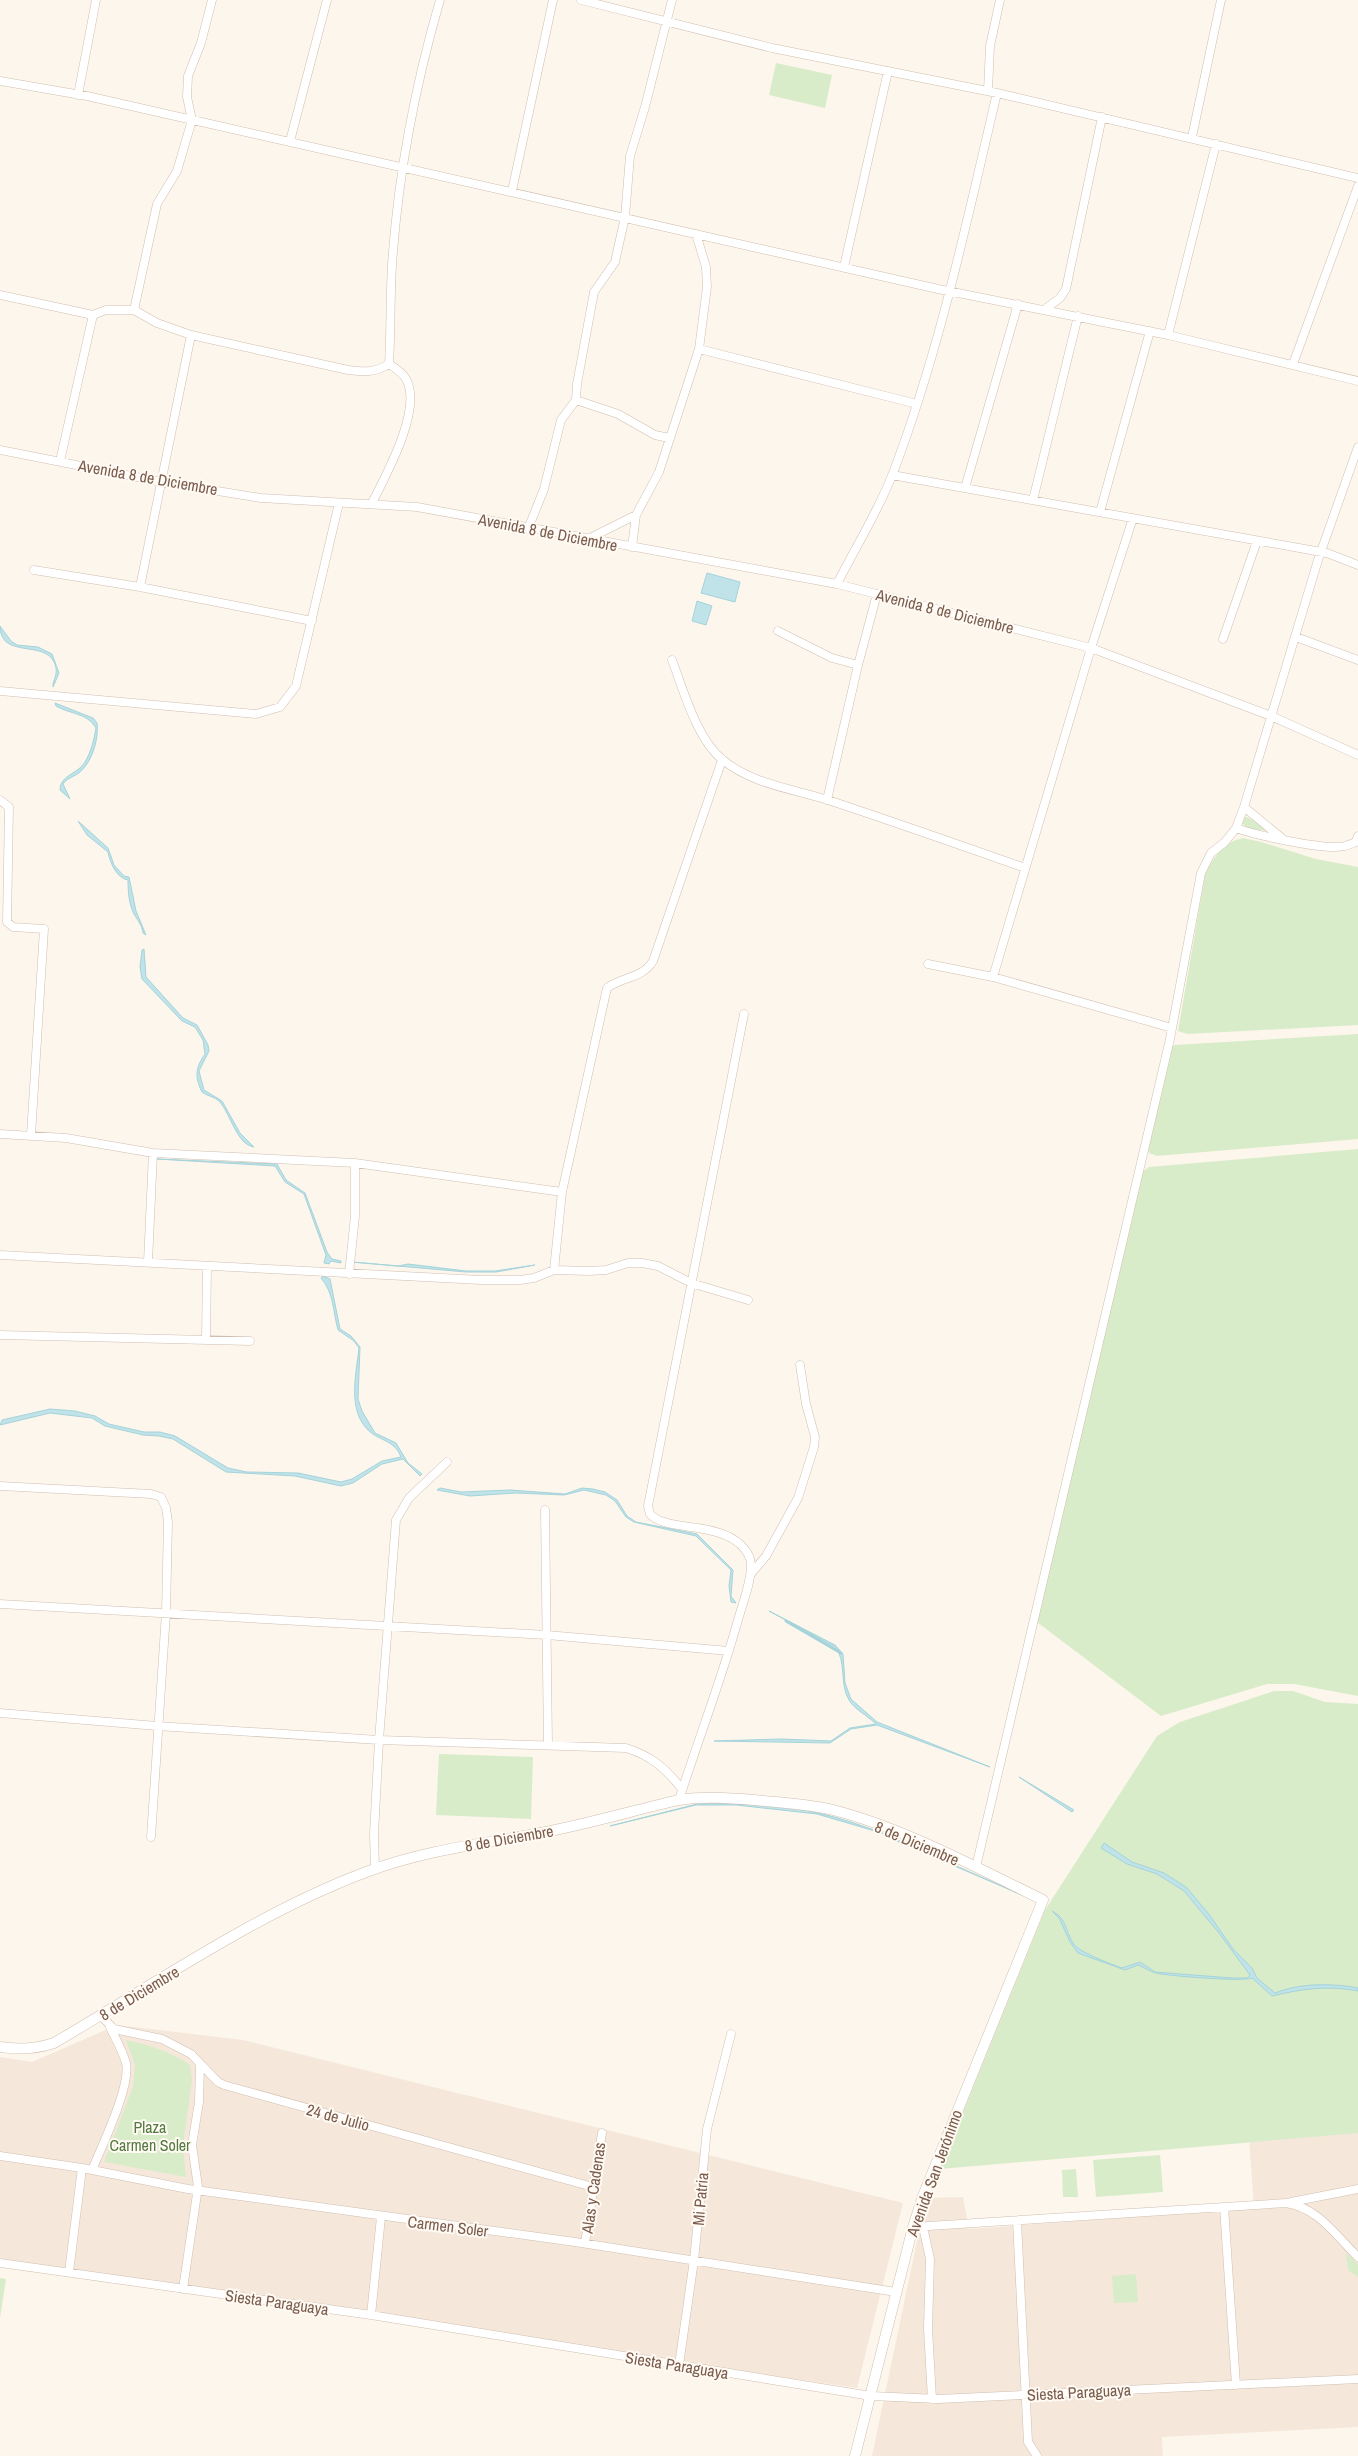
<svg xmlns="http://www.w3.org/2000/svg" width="1358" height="2456" font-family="'Archivo Narrow',sans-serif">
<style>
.residential{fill:#f5e8da}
.green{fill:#d8ecc9}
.water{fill:#bfe3e8;stroke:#a5d3da}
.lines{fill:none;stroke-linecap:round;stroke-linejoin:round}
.stream{stroke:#a5d3da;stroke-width:3}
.minor-casing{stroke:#d1beb0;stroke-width:9}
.tertiary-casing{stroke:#d1beb0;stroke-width:11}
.minor{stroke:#fff;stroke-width:8}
.tertiary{stroke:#fff;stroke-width:10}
.labels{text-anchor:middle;stroke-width:4;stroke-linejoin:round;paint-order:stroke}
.street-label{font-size:16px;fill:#7a5c4d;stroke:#fffaf3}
.park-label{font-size:16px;fill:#537a41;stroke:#fffaf3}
</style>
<rect width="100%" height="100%" fill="#fdf6ec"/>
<path class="residential" d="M 117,2025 L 243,2040 L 903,2203 L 857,2388 L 0,2265 L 0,2057 L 32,2062 Z
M 1358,2128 L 1358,2427 L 1162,2437 L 1163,2456 L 872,2456 L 926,2198 L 963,2197 L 969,2229 L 1254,2208 L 1249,2138 Z"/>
<path class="green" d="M 776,63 L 832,75 L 825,108 L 769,95 Z
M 1244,817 L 1247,817 L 1270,829 L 1268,831 L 1247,828 L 1242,823 Z
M 1243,838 L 1261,842 L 1316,859 L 1358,867 L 1358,1025 L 1187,1034 L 1178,1031 L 1205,875 C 1213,858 1223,842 1243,838 Z
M 1358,1034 L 1358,1139 L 1157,1156 L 1149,1153 L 1148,1149 L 1172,1048 L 1174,1045 Z
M 1358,1149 L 1358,1696 L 1294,1684 L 1267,1684 L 1161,1716 L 1037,1622 L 1142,1172 L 1149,1167 Z
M 1274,1691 L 1293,1691 L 1325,1702 L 1358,1704 L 1358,2133 L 940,2169 L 1045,1910 L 1157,1736 L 1180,1722 Z
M 439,1754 L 533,1757 L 531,1819 L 436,1815 Z
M 126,2040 C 150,2045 169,2051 190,2065 L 192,2080 L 183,2146 L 186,2177 L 104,2162 L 133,2087 L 135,2065 Z
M 1160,2155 L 1163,2192 L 1096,2197 L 1093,2160 Z
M 1076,2169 L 1078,2197 L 1063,2197 L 1062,2170 Z
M 1346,2253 L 1358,2264 L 1358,2277 L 1348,2270 Z
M 1136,2274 L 1138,2302 L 1114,2303 L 1112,2276 Z
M 0,2278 L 6,2279 L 0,2318 Z"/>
<path class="water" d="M 707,573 L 740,582 L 735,602 L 701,593 Z
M 697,601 L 712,606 L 706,625 L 692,621 Z
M 0,626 L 11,641 L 17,645 L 38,647 L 52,654 L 59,673 L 53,687 C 52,680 60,674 54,662 C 44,640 0,659 0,626 Z
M 55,703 L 93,718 L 97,723 C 99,739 92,762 80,772 C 74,777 67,778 63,784 L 70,799 L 60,790 C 60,775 78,774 85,762 C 91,752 94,740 96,728 C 88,713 69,714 56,706 Z
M 78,821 L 108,848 L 114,865 L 124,876 L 129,877 L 136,911 L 146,935 L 143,933 C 142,925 138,921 134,914 C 129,904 128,892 128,880 C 116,878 110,862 108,852 L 87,835 Z
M 144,949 L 146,977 L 183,1018 L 197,1025 L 208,1045 L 209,1051 L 199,1071 L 204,1090 L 222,1101 L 240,1133 L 254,1147 C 236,1144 231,1114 219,1101 C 215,1097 207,1096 202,1092 C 194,1076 196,1067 205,1054 L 203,1040 L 195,1027 L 182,1021 L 142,979 L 140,967 L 142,950 Z
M 157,1159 L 277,1164 L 286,1180 L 305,1193 L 327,1252 L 332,1259 L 341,1261 L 341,1263 L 331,1261 L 329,1264 L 324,1263 L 326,1255 L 304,1194 L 285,1182 L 275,1166 Z
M 352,1262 L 398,1266 L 408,1264 L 466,1271 L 495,1271 L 535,1265 L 496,1272 L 466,1272 Z
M 323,1276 L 330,1279 L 340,1329 L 351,1336 L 360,1347 L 358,1399 L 362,1411 L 375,1433 L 396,1443 L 408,1463 L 422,1474 L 420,1476 L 403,1459 L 382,1464 L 353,1483 L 341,1486 L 295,1476 L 226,1472 L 173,1439 L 159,1436 L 143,1435 L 105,1426 L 92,1418 L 50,1413 L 0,1425 L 2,1420 L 50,1409 L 75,1411 L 95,1416 L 109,1424 L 144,1432 L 160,1432 L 175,1436 L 228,1468 L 247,1472 L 298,1473 L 341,1482 L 352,1479 L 382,1461 L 401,1457 C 396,1444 387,1442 376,1436 C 345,1418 356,1376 359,1348 L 354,1341 L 338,1330 C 333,1312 334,1293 321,1278 Z
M 440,1488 L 461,1492 L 510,1490 L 565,1494 L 582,1488 L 593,1489 L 605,1492 L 617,1500 L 627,1516 L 636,1522 L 697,1534 L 733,1570 L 731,1596 L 736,1603 L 731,1602 L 729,1586 L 731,1570 L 696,1536 L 634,1522 L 626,1517 L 615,1501 L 606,1495 L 584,1490 L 564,1495 L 516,1493 L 470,1496 L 437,1490 Z
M 769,1611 L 835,1645 L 843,1654 L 845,1683 L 851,1699 L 877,1722 L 990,1767 L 877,1725 L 851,1729 L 830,1743 L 714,1741 L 781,1739 L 831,1741 L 850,1728 L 876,1724 C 868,1716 854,1709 849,1700 C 839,1683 847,1661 835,1647 Z
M 1019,1777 L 1074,1810 L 1072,1812 Z
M 697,1804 C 736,1803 780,1804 818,1813 C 841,1818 863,1826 885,1834 L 817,1814 L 736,1805 L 696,1805 L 610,1826 Z
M 893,1838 L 1022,1895 L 892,1839 Z
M 1104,1843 L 1132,1862 L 1164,1873 L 1186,1887 L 1208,1913 L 1233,1949 L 1252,1968 L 1257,1978 L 1275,1993 C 1300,1983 1332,1983 1358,1988 L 1358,1991 C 1328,1985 1301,1989 1272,1996 L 1252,1978 C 1243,1982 1168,1976 1156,1973 C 1150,1972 1144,1967 1138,1965 L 1125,1970 L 1078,1953 L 1070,1942 L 1059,1918 L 1052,1911 C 1067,1919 1065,1930 1073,1943 C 1078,1952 1111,1964 1122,1968 L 1140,1962 L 1155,1972 L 1232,1978 L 1247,1978 L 1250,1975 L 1219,1933 L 1184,1891 L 1157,1874 L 1127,1864 L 1101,1848 Z"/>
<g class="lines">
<path class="stream" d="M 786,1621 L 841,1653"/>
<defs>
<path id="minor" d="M 581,0 L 772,48 L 997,93 L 1358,178
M 0,81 L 87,96 L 938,289 L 1168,335 L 1358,381
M 988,91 L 990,46 L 1000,0
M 78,95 L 96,0
M 1192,137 L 1221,0
M 290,141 L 327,0
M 512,191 L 553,0
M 844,267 L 888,71
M 0,295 L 93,315 L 106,310 L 134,310 L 157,323 L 191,335 L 348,370 C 365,372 374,373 389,364
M 134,310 L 157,204 L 177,171 L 192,120 L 187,97 L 188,76 L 201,43 L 212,0
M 1044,310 L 1060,298 L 1066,289 L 1102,117
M 1168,335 L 1216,144
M 699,349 L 917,404
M 1293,364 L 1358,186
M 576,400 L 618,414 L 655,435 L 669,438
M 0,450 L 162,482 L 261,498 L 417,507 L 837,584 L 1091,648 L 1271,716 L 1358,755
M 60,461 L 93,315
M 892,475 L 1327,553 L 1358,565
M 965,488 L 1018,304
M 1033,500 L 1078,316
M 372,503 C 386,475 423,409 406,379 C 403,373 395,368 389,364 C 391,331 390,298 392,265 C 398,176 415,86 440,0
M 1100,512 L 1150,331
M 528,529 L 544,489 L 561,420 L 576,400 L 577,384 L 594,292 L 615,262 L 625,217 L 630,156 L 645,107 L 672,0
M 588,539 L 636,515
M 632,547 L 636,515 L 659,472 L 699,349 L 707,287 L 706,267 L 696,234
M 34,570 L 140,587 L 312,621
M 837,584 C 855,548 879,510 893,473 C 940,350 967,220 997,93
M 140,587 L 191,335
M 778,631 L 832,658 L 858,665
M 1296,637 L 1358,660
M 1223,639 L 1257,541
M 672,660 C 683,689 697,740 723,760 C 752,784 793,789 828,800 C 894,822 960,845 1025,868
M 0,691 L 256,714 L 280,707 L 296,686 L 339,503
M 0,800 L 9,807 L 7,922 L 13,927 L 44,929 L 31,1135
M 827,800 L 858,665 L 877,594
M 1244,807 L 1283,839
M 1236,828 C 1255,835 1327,851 1345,846 C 1349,845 1353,843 1356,842 L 1358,836
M 928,964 L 993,977 L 1172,1028
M 993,977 L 1091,648 L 1133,518
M 0,1134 L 66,1138 L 153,1153 L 355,1163 L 562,1192
M 0,1255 L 481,1280 L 520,1280 L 534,1278 L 554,1270 L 589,1271 L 606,1270 L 628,1263 L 642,1263 L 658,1266 L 691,1283 L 748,1300
M 148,1262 L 153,1153
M 554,1270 L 562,1192 L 607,988 C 623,976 642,979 653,961 L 722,760
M 349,1274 L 355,1216 L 355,1163
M 0,1335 L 250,1341
M 206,1340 L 207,1266
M 0,1486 L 151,1494 L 161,1497 L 166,1508 L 168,1522 L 166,1613 L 151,1837
M 545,1510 L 548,1745
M 750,1575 L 766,1556 L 798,1498 L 814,1447 L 815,1437 L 806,1404 L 800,1365
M 0,1604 L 547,1635 L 729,1651
M 0,1713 L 157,1726 L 379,1740 L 626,1748 C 652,1756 666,1769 682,1789
M 679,1800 C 698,1740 721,1681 738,1620 C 743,1602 751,1583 751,1565 C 751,1557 746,1550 741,1545 C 716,1521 666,1532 650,1514 L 648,1506 L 744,1014
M 976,1867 L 1170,1039 L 1201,873 L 1211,853 L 1225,842 L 1236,828 L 1244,807 L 1318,560 L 1358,447
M 375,1869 L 374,1834 L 379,1740 L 396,1520 L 409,1498 L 447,1462
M 101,2016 L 114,2029 L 162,2039 L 191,2054 L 218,2082 L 224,2085 L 593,2187
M 0,2156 L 82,2168 L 188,2189 L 575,2242 L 896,2292
M 92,2170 C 102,2146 131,2086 126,2063 C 123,2051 115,2038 110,2027
M 1291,2202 L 1358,2189
M 1224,2207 L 1236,2385
M 1017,2221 L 1028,2442 L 1037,2456
M 913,2227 L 1286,2203 C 1319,2208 1335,2235 1358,2257
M 923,2227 L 930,2259 L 928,2329 L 932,2399
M 585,2243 L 602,2133
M 0,2263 L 371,2315 L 871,2396 L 938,2399 L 1358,2379
M 69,2272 L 82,2168
M 183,2289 L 198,2187 L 192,2145 L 199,2102 L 200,2064
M 371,2315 L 381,2217
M 679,2365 L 694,2260 L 707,2129 L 731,2034"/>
<path id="tertiary" d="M 0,2047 C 19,2050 36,2049 54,2043 C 155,1984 260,1911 369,1871 C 423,1851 479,1844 535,1834 C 584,1825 631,1811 679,1800 C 704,1796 729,1798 755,1800 C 782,1803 811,1804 837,1811 C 905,1829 980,1869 1043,1900 L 923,2196 L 913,2227 L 855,2456"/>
</defs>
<use href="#minor" class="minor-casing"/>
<use href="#tertiary" class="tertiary-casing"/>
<use href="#minor" class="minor"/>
<use href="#tertiary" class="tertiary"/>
</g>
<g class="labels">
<g class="street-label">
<text transform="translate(148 477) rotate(10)" y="6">Avenida 8 de Diciembre</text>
<text transform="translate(548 532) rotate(11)" y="6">Avenida 8 de Diciembre</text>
<text transform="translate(945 611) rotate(14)" y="6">Avenida 8 de Diciembre</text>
<text transform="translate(509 1838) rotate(-10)" y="6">8 de Diciembre</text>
<text transform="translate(917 1843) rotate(23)" y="6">8 de Diciembre</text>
<text transform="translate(139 1993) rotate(-31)" y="6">8 de Diciembre</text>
<text transform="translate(338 2117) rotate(15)" y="6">24 de Julio</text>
<text transform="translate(934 2173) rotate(-70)" y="6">Avenida San Jerónimo</text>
<text transform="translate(593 2188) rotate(-82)" y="6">Alas y Cadenas</text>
<text transform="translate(700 2199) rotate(-85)" y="6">Mi Patria</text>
<text transform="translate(448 2226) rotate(7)" y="6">Carmen Soler</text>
<text transform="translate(277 2302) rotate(8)" y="6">Siesta Paraguaya</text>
<text transform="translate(677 2365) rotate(9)" y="6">Siesta Paraguaya</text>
<text transform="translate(1079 2392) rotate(-3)" y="6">Siesta Paraguaya</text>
</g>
<g class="park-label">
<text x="150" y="2133">Plaza<tspan x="150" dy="18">Carmen Soler</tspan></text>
</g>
</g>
</svg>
